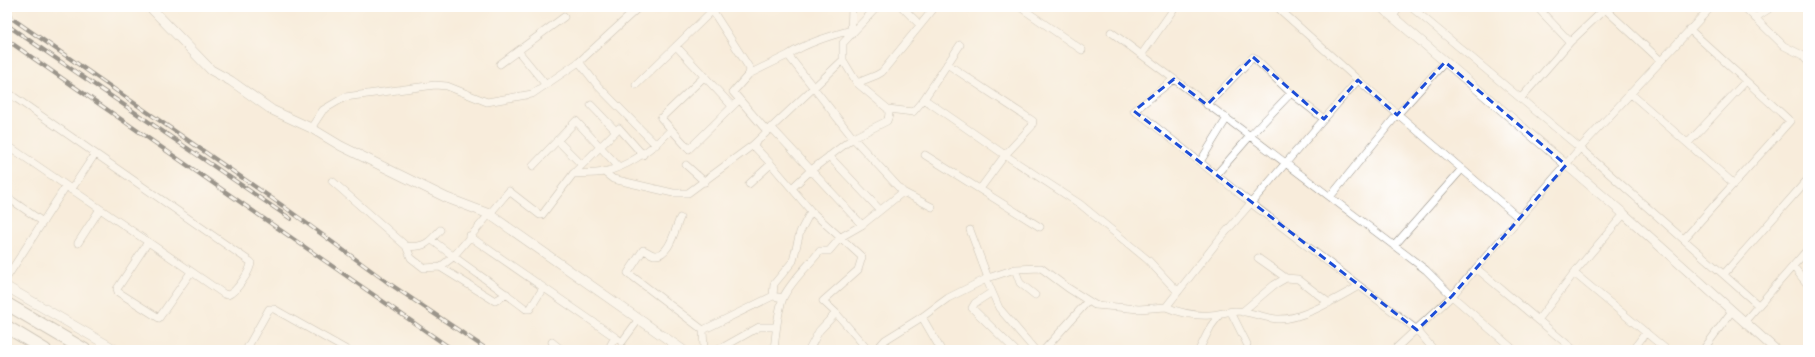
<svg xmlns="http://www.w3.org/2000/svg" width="1815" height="357" font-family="'Shantell Sans',sans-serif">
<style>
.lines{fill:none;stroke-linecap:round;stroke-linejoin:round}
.minor-casing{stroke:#928c83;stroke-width:8}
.tertiary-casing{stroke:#928c83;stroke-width:10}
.primary-casing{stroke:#928c83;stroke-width:14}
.minor{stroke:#fff;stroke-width:7}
.tertiary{stroke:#fff;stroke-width:9}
.primary{stroke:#fff;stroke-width:12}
.rail-casing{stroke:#2b2b2b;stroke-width:4}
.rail{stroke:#fff;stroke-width:2.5;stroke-dasharray:8;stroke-linecap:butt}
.marked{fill:none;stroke:#1d4ed8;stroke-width:3;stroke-dasharray:8 5;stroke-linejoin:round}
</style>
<rect width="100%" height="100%" fill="#fff"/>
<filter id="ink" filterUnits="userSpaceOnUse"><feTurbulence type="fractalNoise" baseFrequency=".025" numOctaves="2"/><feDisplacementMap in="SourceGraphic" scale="8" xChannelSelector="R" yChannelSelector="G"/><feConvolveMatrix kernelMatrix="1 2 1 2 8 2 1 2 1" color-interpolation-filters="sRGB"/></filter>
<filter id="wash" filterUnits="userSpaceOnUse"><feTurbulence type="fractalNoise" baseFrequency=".012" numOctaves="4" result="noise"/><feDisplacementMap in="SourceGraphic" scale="16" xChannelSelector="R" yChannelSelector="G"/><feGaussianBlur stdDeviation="0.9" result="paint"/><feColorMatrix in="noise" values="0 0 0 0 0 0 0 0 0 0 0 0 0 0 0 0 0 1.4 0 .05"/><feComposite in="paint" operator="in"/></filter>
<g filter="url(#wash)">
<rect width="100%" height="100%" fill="#f8ecdb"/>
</g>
<g filter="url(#ink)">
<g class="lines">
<defs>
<path id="minor" d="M 902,7 L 920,25
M 1020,7 L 1082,50
M 1277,7 L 1358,80 L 1519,218
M 1411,7 L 1580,148 L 1758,305
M 1537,7 L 1570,42
M 1603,7 L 1660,60
M 1744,7 L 1784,46 L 1802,55 L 1808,62
M 712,10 L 750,69 L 749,74 L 733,92 L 767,131
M 1392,17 L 1400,7
M 1755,18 L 1772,7
M 851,30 C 830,36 806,43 788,55 L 853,138 L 903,192 L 932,207
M 1111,32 L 1250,136 L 1426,270 L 1452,296 L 1514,350
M 851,35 L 852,7
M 676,46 L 732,106
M 518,51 L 546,85
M 1142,54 L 1175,7
M 579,62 L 598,86 L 656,145
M 500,64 L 564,17
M 947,64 L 1033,121 L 1032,126 L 1005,155 L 1080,204 L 1148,260 L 1178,292
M 749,74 L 788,55
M 705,76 L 661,118 L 689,149 L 739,100
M 1174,79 L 1134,111 L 1145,118 L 1252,204 L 1417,330 L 1434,350
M 857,83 L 877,75 L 882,72 L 935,7
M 636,85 L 716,7
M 7,92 L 248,260 L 251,262 C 251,271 236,292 228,295 L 224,294 L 7,145
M 1630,93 L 1733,183
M 1521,98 L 1570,42 L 1607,7
M 924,99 L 960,45
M 591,105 L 616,131
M 1207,105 L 1253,57 L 1291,93 L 1324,119
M 888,109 L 913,112 L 924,99 L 1005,155 L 980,189
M 771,127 L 862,225
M 311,128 L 323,110 L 345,97 L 435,85 L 447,86 L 487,102 L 532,94 L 579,62 L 639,7
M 557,140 L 582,165
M 1688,143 L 1746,81
M 753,145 L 771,164 L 811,211 L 862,257 L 858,270 L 823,301 L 836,313 L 868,350
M 925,155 L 1040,227
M 829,156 L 880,210
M 1200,162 L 1227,118
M 686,165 L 705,182
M 533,166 L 576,121 L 618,166
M 604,172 L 613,179 L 673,193 L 688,193 L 753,145 L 843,60 L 843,43 L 877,7
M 573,174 C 583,173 594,174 604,172 C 630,166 652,149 671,130
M 1216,175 L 1250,136 L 1291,93
M 332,181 L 406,246 L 411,258 L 424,268 L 440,267 L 453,257 L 509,191 L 540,215 L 542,215 L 573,174 L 619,128 L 643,155
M 749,184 L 771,164
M 792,188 L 810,171 L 853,138 L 887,121 C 889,117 890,114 888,109 L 857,83 L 843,60
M 71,190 L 95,154
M 7,197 L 43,222
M 1330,197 L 1397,115 L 1445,62
M 680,218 C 675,228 670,257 654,255 C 650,254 647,251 643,250 L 628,273 L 703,330 L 704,350
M 970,230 L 988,278
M 469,236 L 615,337
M 1684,239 L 1790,121 L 1689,29
M 432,240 C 462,264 495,285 526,309 L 530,309 L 543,288
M 148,242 L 117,289 L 118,292 L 159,318 L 191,272
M 78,243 L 100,209
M 406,246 C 424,248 429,243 440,230
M 1394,246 L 1461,170
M 1258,258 L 1286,278 L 1298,279 L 1329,303
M 1793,266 L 1808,285
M 440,267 L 495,301 L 507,294
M 1476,268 L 1574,350
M 1015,269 L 1020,283 L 1035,295
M 1574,273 L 1667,350
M 1724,274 L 1808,179
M 7,277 L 66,186
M 986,278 L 992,292
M 773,296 L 774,284 L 793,261 L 800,232 L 811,211
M 1166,307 C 1180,313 1194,316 1210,315 C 1219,315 1227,311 1235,311 C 1250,311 1263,318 1277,319 C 1301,321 1339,297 1359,286
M 1231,312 L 1247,344
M 1242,312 L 1274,285 L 1286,278
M 922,317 L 940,348
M 1538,320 L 1574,273 L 1624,214
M 1745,321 L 1808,249
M 703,330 L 773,296 L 783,298
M 552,342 L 562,350
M 246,350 L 269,309 L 274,309 L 347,350
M 608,350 L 615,337 L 622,342 L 639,319
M 718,350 L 759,327 L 776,327
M 774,350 C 776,333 777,314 783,298 C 791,281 808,266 820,251 L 829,251 L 841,237 L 862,225 L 903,192
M 809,350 L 819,331 L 836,313
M 876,350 L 885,340 L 922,317 L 948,298 L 988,278 L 1015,269 L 1041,268 L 1068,288 L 1095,305 L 1139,309 L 1166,307 L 1218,241 L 1358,80
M 1015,350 L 972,308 L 975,303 L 992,292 L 999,308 L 1035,350
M 1044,350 L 1088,301
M 1199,350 L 1211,326 L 1220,314
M 1394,350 L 1452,296 L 1580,148 L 1711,7
M 1633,350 L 1646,332
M 1703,350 L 1732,311"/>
<path id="tertiary" d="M 150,7 L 211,70 L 231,81 L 272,110 L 311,128 L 341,146 L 447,198 L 489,214 L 683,350
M 1381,7 L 1624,214 L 1776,350
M 7,287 L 116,350
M 7,349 L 8,350"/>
<path id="primary" d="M 7,304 L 85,350
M 7,327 L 45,350"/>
</defs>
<use href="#minor" class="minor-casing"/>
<use href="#tertiary" class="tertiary-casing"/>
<use href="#primary" class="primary-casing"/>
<use href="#minor" class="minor"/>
<use href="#tertiary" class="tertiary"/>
<use href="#primary" class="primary"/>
<defs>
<path id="rail" d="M 7,15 L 283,206 L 387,282 L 488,350
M 7,25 L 291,219
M 7,40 L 453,350"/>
</defs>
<use href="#rail" class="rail-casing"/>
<use href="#rail" class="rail"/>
</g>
</g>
<path d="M0 0H1815V357H0ZM 1253,57 L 1324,119 L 1358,80 L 1397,115 L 1445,62 L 1566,165 L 1452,296 L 1417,330 L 1134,111 L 1174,79 L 1207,105 Z" fill="#f8ecdb" fill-opacity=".55" fill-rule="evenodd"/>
<path class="marked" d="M 1253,57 L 1324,119 L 1358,80 L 1397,115 L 1445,62 L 1566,165 L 1452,296 L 1417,330 L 1134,111 L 1174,79 L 1207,105 Z"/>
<rect width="1815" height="357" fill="none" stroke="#fff" stroke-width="24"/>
</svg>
